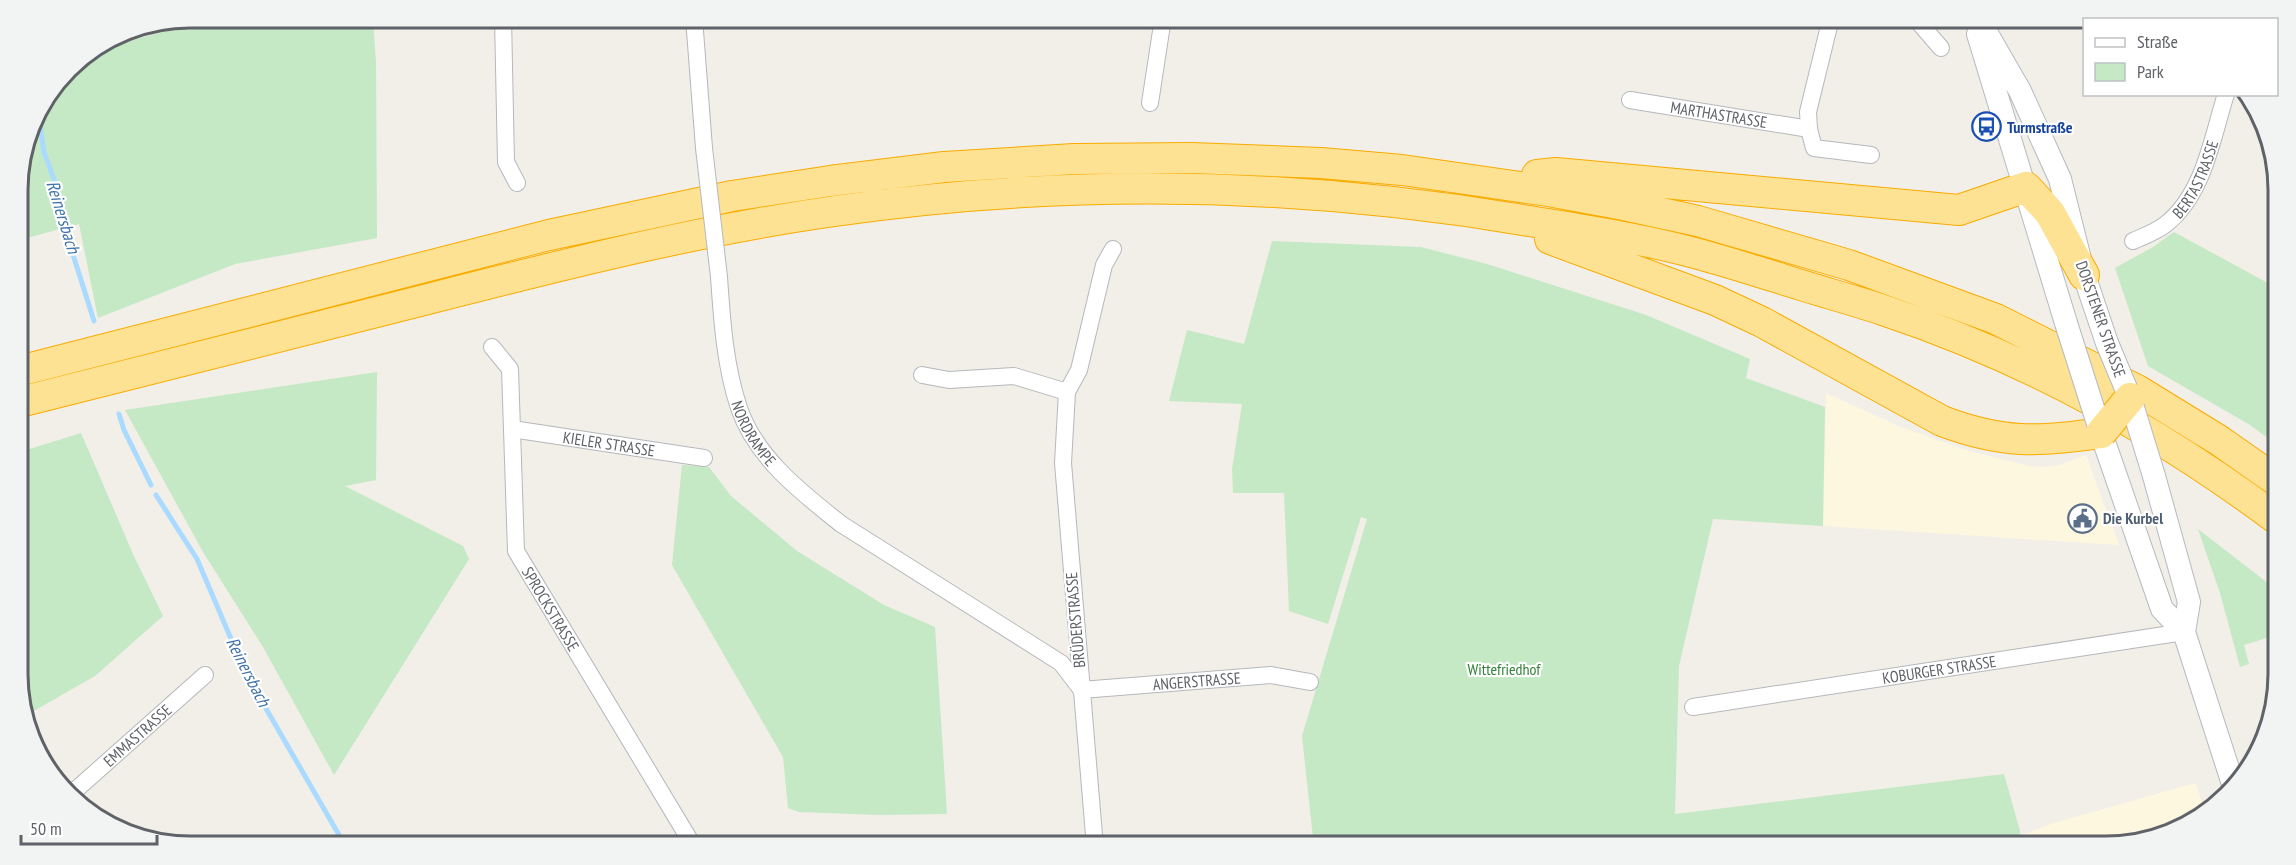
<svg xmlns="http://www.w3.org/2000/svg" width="2296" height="865" font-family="'PT Sans Narrow',sans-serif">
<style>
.commercial{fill:#fef7e0}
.green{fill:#c5e8c5}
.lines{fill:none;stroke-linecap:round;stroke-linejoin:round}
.stream{stroke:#aadaff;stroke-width:5}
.minor-casing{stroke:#b5b8bc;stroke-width:18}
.secondary-casing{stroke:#b6babf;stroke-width:24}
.motorway-casing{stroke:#f9ab00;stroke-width:32}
.minor{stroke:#fff;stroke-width:16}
.secondary{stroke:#fff;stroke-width:22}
.motorway{stroke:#fde293;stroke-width:30}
.minor-bridge-casing{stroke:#b5b8bc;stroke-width:18;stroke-linecap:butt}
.secondary-bridge-casing{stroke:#b6babf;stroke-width:24;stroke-linecap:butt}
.motorway-bridge-casing{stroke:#f9ab00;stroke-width:32;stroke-linecap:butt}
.minor-bridge{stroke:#fff;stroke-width:16}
.secondary-bridge{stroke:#fff;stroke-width:22}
.motorway-bridge{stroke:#fde293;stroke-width:30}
.labels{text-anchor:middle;stroke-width:4.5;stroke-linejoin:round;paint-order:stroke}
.street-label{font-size:16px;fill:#5f6368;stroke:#fff}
.transit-label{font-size:16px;font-weight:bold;fill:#164399;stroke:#fff;text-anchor:start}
.service-label{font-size:16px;font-weight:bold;fill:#4e5e75;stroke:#fff;text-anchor:start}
.park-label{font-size:16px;fill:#348238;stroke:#fff}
.water-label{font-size:18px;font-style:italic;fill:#4174aa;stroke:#fff}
.rim{fill:none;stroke:#5f6368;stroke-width:3}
</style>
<rect width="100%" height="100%" fill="#f1efe8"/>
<path class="commercial" d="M 1826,393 L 1901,427 L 1969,451 L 2029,466 L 2044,467 L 2059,465 L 2086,455 L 2119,545 L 1823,526 Z
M 2195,783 L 2206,813 L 2117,847 L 2019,847 L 2019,836 L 2054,823 Z"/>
<path class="green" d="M 219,18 L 373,18 L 376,63 L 377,238 L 235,264 L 98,318 L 79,224 L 19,240 L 18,179 L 36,114 L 76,61 L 96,49 Z
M 2174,232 L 2277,288 L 2277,445 L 2250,425 L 2148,366 L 2115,268 L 2153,247 Z
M 1272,241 L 1421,247 L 1487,264 L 1646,315 L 1750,359 L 1746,378 L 1825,407 L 1823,526 L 1713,519 L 1679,666 L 1675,814 L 2004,774 L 2020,831 L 2019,847 L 1314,847 L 1302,736 L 1367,519 L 1361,517 L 1328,624 L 1289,611 L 1284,493 L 1233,493 L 1232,469 L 1242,404 L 1169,401 L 1187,330 L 1244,344 Z
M 377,372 L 376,480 L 345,486 L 463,546 L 469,559 L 334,775 L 263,647 L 203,552 L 125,410 Z
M 81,433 L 133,554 L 163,616 L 95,676 L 25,716 L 21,708 L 20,452 Z
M 682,465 L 709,467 L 731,496 L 797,551 L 884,605 L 935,627 L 947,814 L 878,815 L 799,812 L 788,808 L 783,757 L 672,565 Z
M 2198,529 L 2278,591 L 2278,649 L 2273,636 L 2244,645 L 2249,664 L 2240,667 L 2220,593 Z"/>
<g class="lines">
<path class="stream" d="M 38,111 L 44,152 L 56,185 L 69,242 L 94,321
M 119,414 L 124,430 L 151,485
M 156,495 L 197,559 L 246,674 L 346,847"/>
<defs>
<g id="minor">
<path d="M 503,18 L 506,162 L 517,183"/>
<path d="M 694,18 L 704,148"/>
<path d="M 1831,18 L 1808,112 L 1809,129 L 1814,148 L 1871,155"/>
<path d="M 1915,18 L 1941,48"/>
<path id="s1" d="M 1630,100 L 1809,129"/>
<path d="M 1150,103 L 1163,18"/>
<path id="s2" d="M 2133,241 C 2144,236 2156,232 2166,224 C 2204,194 2212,138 2226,94"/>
<path id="s3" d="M 719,277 C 722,321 725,366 739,408 C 756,458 802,493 841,524 L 1061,663 L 1081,689"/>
<path id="s4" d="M 492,347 L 510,369 L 516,551 L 694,847"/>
<path d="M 922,375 L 949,380 L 1014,376 L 1067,392"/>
<path id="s5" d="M 512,429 L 704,458"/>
<path id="s6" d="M 1081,690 L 1271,675 L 1310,682"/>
<path id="s7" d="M 1693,707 L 2184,632"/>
<path id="s8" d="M 70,795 L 205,675"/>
<path d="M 1095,847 L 1063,463 L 1067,392 L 1079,370 L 1104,265 L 1113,249"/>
</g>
<path id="secondary" d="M 1978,18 L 2020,91 L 2060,179 L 2084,275 L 2107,343
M 1978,34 L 2066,323
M 2101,433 L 2162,609 L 2184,632 L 2232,781
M 2154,476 L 2189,602 L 2184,632"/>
<path id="motorway" d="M 1537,175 L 1556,173 L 1959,210 L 2026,187 L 2050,213 L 2084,275
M 1550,239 L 1715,300 L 1762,322 L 1942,421 C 2003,444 2038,442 2101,433
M 19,371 L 549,235 L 732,196 L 830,181 L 944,167 L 1074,159 L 1192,158 L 1321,163 L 1402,170 L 1472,180 L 1548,191 L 1624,205 L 1698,221 L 1849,265 L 1996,319 L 2137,390 L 2220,441 L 2277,481
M 20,402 C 157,367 294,332 432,298 C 565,264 699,230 835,211 C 1065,178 1300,182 1529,221 C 1583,230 1638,238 1691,252 C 1722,260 1752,270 1782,279 C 1815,290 1850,299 1883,310 C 2025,357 2159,431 2278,520"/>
</defs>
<use href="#minor" class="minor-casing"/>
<use href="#secondary" class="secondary-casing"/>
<use href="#motorway" class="motorway-casing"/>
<use href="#minor" class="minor"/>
<use href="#secondary" class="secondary"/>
<use href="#motorway" class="motorway"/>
<defs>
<path id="minor-bridge" d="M 704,148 L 719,277"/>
<path id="secondary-bridge" d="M 2066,323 L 2101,433
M 2107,343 L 2130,398 L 2154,476"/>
<path id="motorway-bridge" d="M 2101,433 L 2130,398"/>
</defs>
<use href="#minor-bridge" class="minor-bridge-casing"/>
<use href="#secondary-bridge" class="secondary-bridge-casing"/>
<use href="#motorway-bridge" class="motorway-bridge-casing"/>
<use href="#minor-bridge" class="minor-bridge"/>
<use href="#secondary-bridge" class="secondary-bridge"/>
<use href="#motorway-bridge" class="motorway-bridge"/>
</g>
<defs>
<symbol id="bus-ring" viewBox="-11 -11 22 22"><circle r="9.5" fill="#fff" stroke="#1a4fb4" stroke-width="1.5"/><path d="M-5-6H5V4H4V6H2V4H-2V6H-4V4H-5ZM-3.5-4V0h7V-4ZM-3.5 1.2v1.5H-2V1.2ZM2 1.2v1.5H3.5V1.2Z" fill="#1a4fb4"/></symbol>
<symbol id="civic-ring" viewBox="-11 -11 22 22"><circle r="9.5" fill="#fff" stroke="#5c6f8a" stroke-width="1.5"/><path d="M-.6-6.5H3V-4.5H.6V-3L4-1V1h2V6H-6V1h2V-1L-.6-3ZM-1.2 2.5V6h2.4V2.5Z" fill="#5c6f8a"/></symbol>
</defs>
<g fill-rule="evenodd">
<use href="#bus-ring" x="1970" y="110" width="33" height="33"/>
<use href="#civic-ring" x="2066" y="502" width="33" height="33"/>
</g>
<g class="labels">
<g class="street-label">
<text dy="6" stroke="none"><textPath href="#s1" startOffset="90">MARTHASTRASSE</textPath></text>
<text dy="6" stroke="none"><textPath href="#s2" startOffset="92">BERTASTRASSE</textPath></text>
<text transform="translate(2101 319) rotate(71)" y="6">DORSTENER STRASSE</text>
<text dy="6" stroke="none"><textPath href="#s3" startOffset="162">NORDRAMPE</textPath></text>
<text dy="6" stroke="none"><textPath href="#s5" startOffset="98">KIELER STRASSE</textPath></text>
<text dy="6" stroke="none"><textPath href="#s4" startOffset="278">SPROCKSTRASSE</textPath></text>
<text transform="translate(1075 620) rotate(-95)" y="6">BRÜDERSTRASSE</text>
<text dy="6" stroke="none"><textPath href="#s7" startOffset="249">KOBURGER STRASSE</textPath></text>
<text dy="6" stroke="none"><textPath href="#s6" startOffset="116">ANGERSTRASSE</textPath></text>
<text dy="6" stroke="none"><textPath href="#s8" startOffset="90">EMMASTRASSE</textPath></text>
</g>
<g class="transit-label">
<text x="2007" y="133">Turmstraße</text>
</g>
<g class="service-label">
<text x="2103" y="524">Die Kurbel</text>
</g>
<g class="park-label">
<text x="1504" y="675">Wittefriedhof</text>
</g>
<g class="water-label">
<text transform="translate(63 217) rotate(73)" y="6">Reinersbach</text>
<text transform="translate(248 672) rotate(63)" y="6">Reinersbach</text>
</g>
</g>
<path d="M0 0H2296V865H0ZM190 28H2106A162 162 0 0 1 2268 190V674A162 162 0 0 1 2106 836H190A162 162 0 0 1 28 674V190A162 162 0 0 1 190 28Z" fill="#f2f3f3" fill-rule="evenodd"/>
<path class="rim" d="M190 28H2106A162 162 0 0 1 2268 190V674A162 162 0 0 1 2106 836H190A162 162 0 0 1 28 674V190A162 162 0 0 1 190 28Z"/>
<rect x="2083" y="18" width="195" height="78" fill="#ffffff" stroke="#bfc1c3" stroke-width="1.5"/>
<rect x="2095" y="38" width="30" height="9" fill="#ffffff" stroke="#bfc1c3" stroke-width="1.5"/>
<text x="2137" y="48" font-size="18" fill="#5f6368">Straße</text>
<rect x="2095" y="63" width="30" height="18" fill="#c5e8c5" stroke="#bfc1c3" stroke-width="1.5"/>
<text x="2137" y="78" font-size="18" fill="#5f6368">Park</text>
<path d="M21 835v9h136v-9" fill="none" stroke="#5f6368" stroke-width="3"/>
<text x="30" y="835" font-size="18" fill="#5f6368" stroke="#ffffff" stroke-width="4.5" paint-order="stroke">50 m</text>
</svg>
